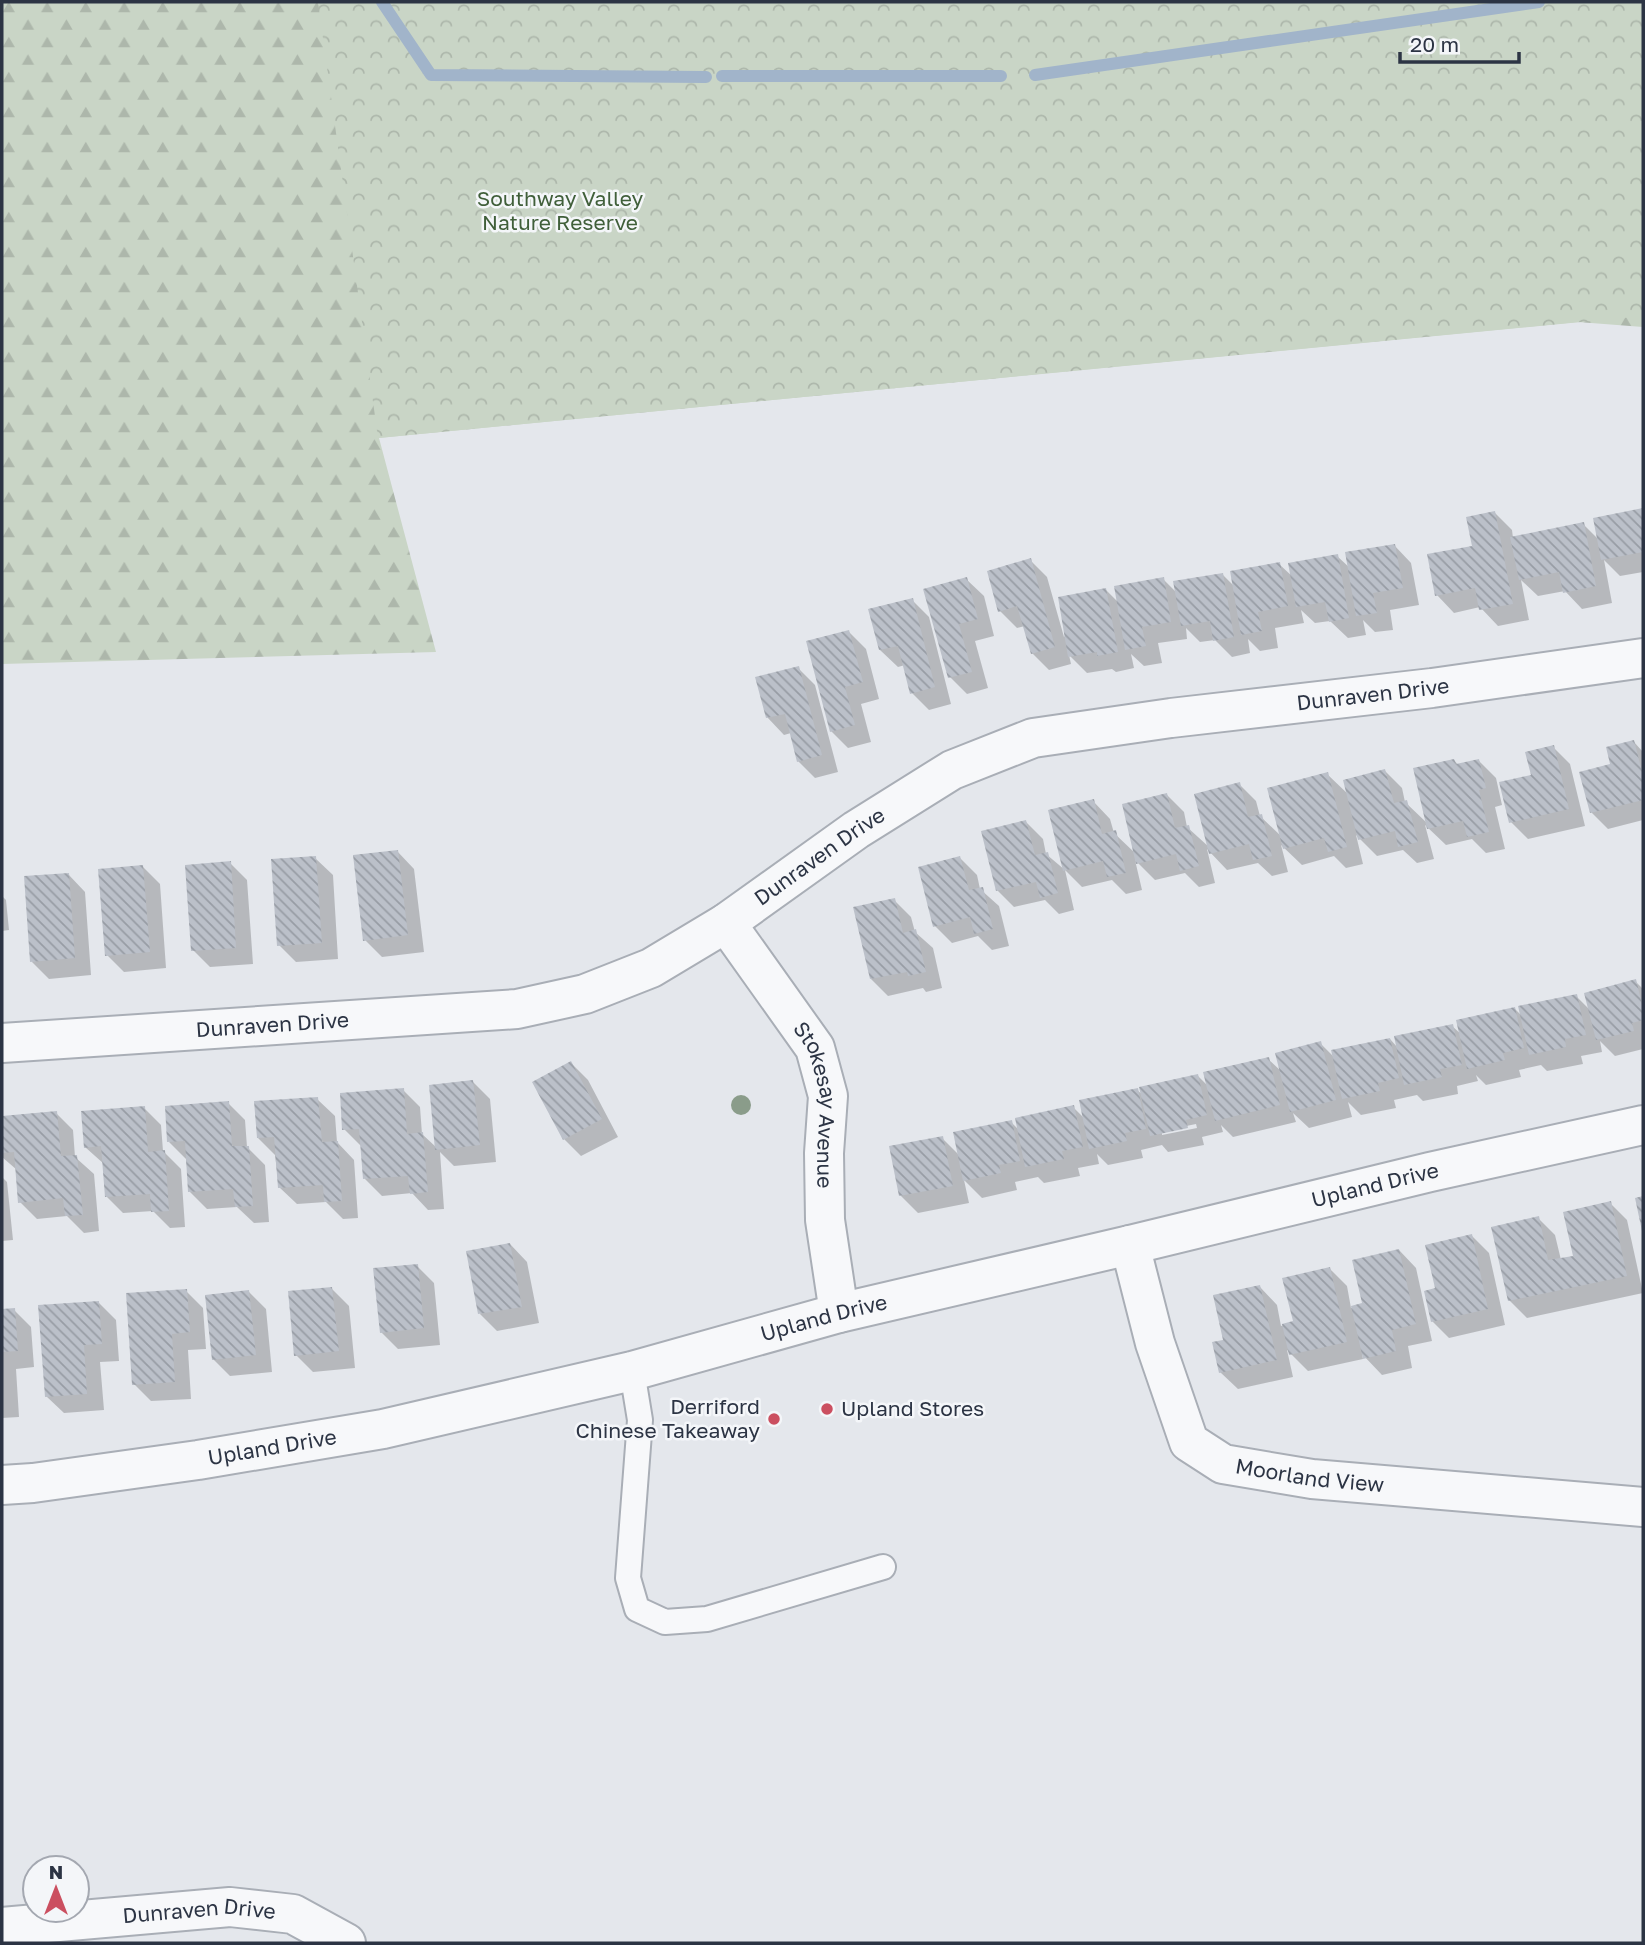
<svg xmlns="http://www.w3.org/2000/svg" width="1645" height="1945" font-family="'Golos Text',sans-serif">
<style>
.forest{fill:url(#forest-firs)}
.park{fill:url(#park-crowns)}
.shadow{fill:#0003;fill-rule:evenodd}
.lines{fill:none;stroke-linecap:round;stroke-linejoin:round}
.stream{stroke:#a1b4ca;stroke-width:12}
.building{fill:url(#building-back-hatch)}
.lane-casing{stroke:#a9aeb6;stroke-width:28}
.street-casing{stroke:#a9aeb6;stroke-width:42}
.lane{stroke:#f7f8fa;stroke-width:24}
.street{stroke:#f7f8fa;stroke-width:38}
.tree{fill:#8a9c8a}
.poi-dot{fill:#cb4f60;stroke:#f4f6f9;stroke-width:2.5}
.labels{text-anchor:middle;stroke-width:5;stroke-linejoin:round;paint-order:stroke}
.park-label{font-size:21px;fill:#405f3a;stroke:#f4f6f9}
.street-label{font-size:21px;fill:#2c3444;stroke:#f4f6f9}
.poi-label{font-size:21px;fill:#2c3444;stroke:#f4f6f9;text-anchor:end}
</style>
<defs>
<pattern id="forest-firs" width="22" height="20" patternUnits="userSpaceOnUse" patternTransform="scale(1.75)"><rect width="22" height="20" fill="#c9d5c6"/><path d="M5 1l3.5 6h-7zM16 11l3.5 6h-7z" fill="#adb7ab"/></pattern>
<pattern id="park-crowns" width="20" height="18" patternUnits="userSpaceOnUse" patternTransform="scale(1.75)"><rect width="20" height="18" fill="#c9d5c6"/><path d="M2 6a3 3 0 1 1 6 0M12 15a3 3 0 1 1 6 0" fill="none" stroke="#adb7ab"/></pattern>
<pattern id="building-back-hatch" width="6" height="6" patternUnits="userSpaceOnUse" patternTransform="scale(1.75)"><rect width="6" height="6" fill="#bbc0c9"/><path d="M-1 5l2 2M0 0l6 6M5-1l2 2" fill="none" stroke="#989da5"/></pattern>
</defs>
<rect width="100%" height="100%" fill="#e4e7ec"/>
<path class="forest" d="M 2,2 L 1643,2 L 1643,327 L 1578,322 L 379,438 L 436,652 L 2,664 Z"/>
<path class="park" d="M 318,2 L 1643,2 L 1643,316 L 378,438 Z"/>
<path class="shadow" d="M 1643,510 L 1643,572 L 1620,576 L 1604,560 L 1612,603 L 1582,609 L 1565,591 L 1538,596 L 1521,580 L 1529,620 L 1498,626 L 1480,607 L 1454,613 L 1437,595 L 1474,547 L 1495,513 L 1512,530 L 1513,538 L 1583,524 L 1599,540 L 1595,519 Z
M 1394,545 L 1411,563 L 1419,605 L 1390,610 L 1393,630 L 1375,632 L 1363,620 L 1366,635 L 1348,638 L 1330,621 L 1315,623 L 1301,610 L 1304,623 L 1275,628 L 1278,648 L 1260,651 L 1248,639 L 1250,653 L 1232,657 L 1215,640 L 1200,642 L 1186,628 L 1187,639 L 1158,643 L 1162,663 L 1144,666 L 1131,654 L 1134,668 L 1116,672 L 1112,669 L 1087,673 L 1069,655 L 1071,664 L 1049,670 L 1032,653 L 1025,626 L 1017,628 L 1000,611 L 1030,560 L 1047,577 L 1064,637 L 1106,590 L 1119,603 L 1163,579 L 1177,593 L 1222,574 L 1234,586 L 1279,564 L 1293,577 L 1337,556 L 1350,568 Z
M 966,579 L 984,596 L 994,636 L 975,641 L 988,688 L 967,694 L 950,677 Z
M 912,600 L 929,617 L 951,704 L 929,710 L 912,693 L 905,665 L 898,667 L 880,650 Z
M 849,632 L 866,649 L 879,699 L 861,704 L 871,742 L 848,748 L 831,731 Z
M 798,668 L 815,685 L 838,772 L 815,778 L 798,761 L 791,733 L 784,735 L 767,717 Z
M 1634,742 L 1643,752 L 1643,820 L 1608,829 L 1591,812 Z
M 1553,747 L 1570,764 L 1585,826 L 1528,839 L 1511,822 L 1533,776 Z
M 1454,760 L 1459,766 L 1479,761 L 1496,778 L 1502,805 L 1495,807 L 1505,849 L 1486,853 L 1472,839 L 1446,845 L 1425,825 L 1434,859 L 1417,863 L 1403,850 L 1377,856 L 1356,835 L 1363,864 L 1346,868 L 1334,856 L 1302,865 L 1281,845 L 1288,872 L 1272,876 L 1258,863 L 1227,870 L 1207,849 L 1215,883 L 1199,887 L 1185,873 L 1155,880 L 1135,860 L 1142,890 L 1126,894 L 1112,880 L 1082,887 L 1065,870 L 1074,910 L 1059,914 L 1045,900 L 1014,907 L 997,890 L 983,832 L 1026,822 L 1043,839 L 1046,854 L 1065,870 L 1050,811 L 1093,801 L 1110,819 L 1114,833 L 1135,853 L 1124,805 L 1167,795 L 1184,812 L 1187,827 L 1209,847 L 1197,795 L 1239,784 L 1256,801 L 1260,816 L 1281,836 L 1269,789 L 1327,774 L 1349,795 L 1345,781 L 1385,771 L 1402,788 L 1405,802 L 1427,823 L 1415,770 Z
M 397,851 L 414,869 L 424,952 L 382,957 L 365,940 Z
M 315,858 L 333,875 L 338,959 L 296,962 L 279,945 Z
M 960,858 L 977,875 L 980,889 L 999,906 L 1009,946 L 992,950 L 978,936 L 952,943 L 935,926 Z
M 230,863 L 247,880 L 253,964 L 210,967 L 193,950 Z
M 143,867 L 160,884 L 166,968 L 124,972 L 107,955 Z
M 68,874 L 85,892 L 91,975 L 49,979 L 32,962 Z
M 2,896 L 6,900 L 9,930 L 2,931 Z
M 894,900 L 911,917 L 915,932 L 933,948 L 942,988 L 926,992 L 923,988 L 888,996 L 871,979 Z
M 1635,981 L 1643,989 L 1643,1049 L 1615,1056 L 1600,1041 L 1602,1052 L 1581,1056 L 1583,1064 L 1547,1071 L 1541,1065 L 1519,1070 L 1521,1077 L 1486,1085 L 1476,1075 L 1478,1081 L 1457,1086 L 1458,1094 L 1423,1101 L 1417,1095 L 1394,1100 L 1396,1108 L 1361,1115 L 1348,1102 L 1352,1117 L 1309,1128 L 1293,1113 L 1296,1122 L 1233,1137 L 1221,1125 L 1223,1132 L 1202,1137 L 1204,1145 L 1168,1152 L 1162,1145 L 1141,1150 L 1143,1158 L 1108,1165 L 1097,1154 L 1099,1164 L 1078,1168 L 1080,1176 L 1044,1183 L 1038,1177 L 1015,1182 L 1017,1190 L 982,1198 L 964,1180 L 969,1203 L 918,1213 L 901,1196 L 942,1138 L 959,1155 L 1011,1122 L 1019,1130 L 1073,1107 L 1084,1118 L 1137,1090 L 1143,1095 L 1198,1076 L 1209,1087 L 1268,1059 L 1282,1072 L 1320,1043 L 1335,1058 L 1390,1039 L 1398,1048 L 1452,1026 L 1462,1035 L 1515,1009 L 1522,1016 L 1576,996 L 1590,1010 ZM 1196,1124 L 1197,1128 L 1162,1135 L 1162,1131 Z
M 571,1063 L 588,1080 L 618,1137 L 581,1156 L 564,1139 Z
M 473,1082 L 490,1099 L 496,1162 L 454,1166 L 440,1152 L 444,1209 L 428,1210 L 412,1193 L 382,1196 L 365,1179 L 361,1146 L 344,1129 L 403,1090 L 420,1107 L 422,1134 L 437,1148 Z
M 317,1099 L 335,1116 L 337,1142 L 354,1160 L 358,1218 L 343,1219 L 326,1202 L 297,1204 L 279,1187 L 275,1155 L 258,1138 Z
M 228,1103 L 245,1120 L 247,1147 L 265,1165 L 269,1222 L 254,1223 L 237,1207 L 207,1209 L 190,1192 L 186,1159 L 169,1142 Z
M 144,1108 L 161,1125 L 163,1151 L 181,1169 L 185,1227 L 170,1228 L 153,1211 L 123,1213 L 106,1196 L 104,1164 L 85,1147 Z
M 56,1113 L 73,1130 L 75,1157 L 94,1174 L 99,1231 L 84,1233 L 67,1216 L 37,1219 L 20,1202 L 17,1170 L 2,1157 L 2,1118 Z
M 2,1177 L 7,1182 L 13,1240 L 2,1241 Z
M 1610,1203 L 1627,1220 L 1643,1293 L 1527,1318 L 1509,1300 L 1538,1218 L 1555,1235 L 1561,1260 L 1575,1257 Z
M 1472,1236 L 1489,1253 L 1505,1325 L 1449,1338 L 1432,1321 Z
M 510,1244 L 527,1262 L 539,1323 L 497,1331 L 480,1314 Z
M 1399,1250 L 1416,1268 L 1432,1341 L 1408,1346 L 1412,1368 L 1382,1375 L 1362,1354 L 1363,1359 L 1308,1371 L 1287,1350 L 1293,1377 L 1238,1389 L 1220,1372 L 1225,1341 L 1260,1287 L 1277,1305 L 1281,1326 L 1295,1322 L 1330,1269 L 1347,1286 L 1351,1308 L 1364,1305 Z
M 417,1266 L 434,1283 L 440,1345 L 398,1349 L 381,1332 Z
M 332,1289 L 349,1306 L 355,1368 L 313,1372 L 296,1355 Z
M 186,1291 L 203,1308 L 206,1349 L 188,1350 L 191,1399 L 151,1401 L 134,1384 Z
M 249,1292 L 266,1309 L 272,1372 L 230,1376 L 213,1359 Z
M 98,1302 L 116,1320 L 119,1361 L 100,1362 L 104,1410 L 64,1413 L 46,1396 Z
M 2,1310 L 14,1310 L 31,1327 L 34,1367 L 16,1369 L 19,1417 L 2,1418 Z"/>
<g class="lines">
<path class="stream" d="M 382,2 L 431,75 L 706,77
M 1035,75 L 1539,2
M 722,76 L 1001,76"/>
</g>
<path class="building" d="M 1643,508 L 1643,552 L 1601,560 L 1593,518 Z
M 1495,511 L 1513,604 L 1479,610 L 1475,588 L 1435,596 L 1427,554 L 1472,546 L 1466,517 Z
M 1584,522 L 1596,586 L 1563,593 L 1559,572 L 1519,580 L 1510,537 Z
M 1395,544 L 1403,588 L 1373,593 L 1377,613 L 1356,616 L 1345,552 Z
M 1338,554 L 1349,618 L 1329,622 L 1325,602 L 1296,607 L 1288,563 Z
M 1031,558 L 1055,647 L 1031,654 L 1017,606 L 998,612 L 987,571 Z
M 1280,562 L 1288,606 L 1258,612 L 1262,631 L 1241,635 L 1230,571 Z
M 1223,573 L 1234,637 L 1213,641 L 1210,621 L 1181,626 L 1173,581 Z
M 967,577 L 978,619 L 959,624 L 972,672 L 948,678 L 923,589 Z
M 1164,577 L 1171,622 L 1142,627 L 1146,646 L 1125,650 L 1114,586 Z
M 1106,588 L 1118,652 L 1097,656 L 1097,652 L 1068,657 L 1058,597 Z
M 913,598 L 935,687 L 910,694 L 898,646 L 879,650 L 868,609 Z
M 849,630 L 863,682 L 845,687 L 855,725 L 830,732 L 806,641 Z
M 799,666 L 822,755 L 797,762 L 785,714 L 766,718 L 755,677 Z
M 1634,740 L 1643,776 L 1643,800 L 1590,813 L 1579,772 L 1610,764 L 1606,747 Z
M 1554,745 L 1569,809 L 1509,823 L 1499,782 L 1531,775 L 1525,752 Z
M 1454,759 L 1456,764 L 1479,759 L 1486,788 L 1479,790 L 1489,832 L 1467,837 L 1463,821 L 1427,829 L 1413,768 Z
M 1385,769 L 1394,803 L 1407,800 L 1418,842 L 1398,847 L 1395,831 L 1358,840 L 1343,780 Z
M 1328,772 L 1347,847 L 1328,852 L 1324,838 L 1283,849 L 1267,788 Z
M 1240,782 L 1248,817 L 1262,814 L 1272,856 L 1253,860 L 1249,844 L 1209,854 L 1194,794 Z
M 1167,793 L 1175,828 L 1189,825 L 1199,866 L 1180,871 L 1176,854 L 1136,864 L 1122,804 Z
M 1094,799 L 1102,834 L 1116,830 L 1126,873 L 1107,877 L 1103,861 L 1063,871 L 1048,810 Z
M 1026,820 L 1035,855 L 1048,852 L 1058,893 L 1040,898 L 1036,882 L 996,891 L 981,831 Z
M 398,850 L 408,935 L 363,941 L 353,855 Z
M 316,856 L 322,943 L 277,946 L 271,859 Z
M 960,856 L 969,890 L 983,887 L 993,929 L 974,934 L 970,917 L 933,927 L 918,867 Z
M 231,861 L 236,948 L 191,951 L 185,865 Z
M 143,865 L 150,952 L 105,956 L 98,869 Z
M 69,873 L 75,958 L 30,962 L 24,876 Z
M 895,898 L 903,933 L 916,929 L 926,972 L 908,976 L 907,972 L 870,979 L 853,907 Z
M 1636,979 L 1643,1009 L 1643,1020 L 1632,1023 L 1634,1031 L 1596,1040 L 1584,993 Z
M 1577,994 L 1586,1035 L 1565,1039 L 1566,1047 L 1529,1055 L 1518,1006 Z
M 1515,1007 L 1524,1048 L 1503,1053 L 1505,1060 L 1467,1069 L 1456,1020 Z
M 1453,1024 L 1462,1065 L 1440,1069 L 1442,1077 L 1404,1085 L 1394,1036 Z
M 1390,1038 L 1399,1078 L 1378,1083 L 1380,1091 L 1342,1099 L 1331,1050 Z
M 1321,1041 L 1336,1100 L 1290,1112 L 1275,1053 Z
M 1269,1057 L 1280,1105 L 1215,1121 L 1203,1072 Z
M 571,1061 L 602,1119 L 563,1140 L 532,1082 Z
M 1198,1074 L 1207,1115 L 1186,1120 L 1188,1128 L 1150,1136 L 1139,1087 Z
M 473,1080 L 480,1145 L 435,1150 L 429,1085 Z
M 404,1088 L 407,1134 L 423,1132 L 428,1192 L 410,1194 L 408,1176 L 363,1179 L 359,1129 L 342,1130 L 340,1093 Z
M 1138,1088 L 1146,1129 L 1125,1133 L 1127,1141 L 1089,1149 L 1079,1100 Z
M 318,1097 L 322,1142 L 338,1141 L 342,1201 L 324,1202 L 323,1185 L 278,1188 L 274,1137 L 257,1138 L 254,1101 Z
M 229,1101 L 232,1146 L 249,1146 L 253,1206 L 235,1207 L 233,1189 L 188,1192 L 185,1141 L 167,1142 L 165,1106 Z
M 1074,1105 L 1083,1147 L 1062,1151 L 1064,1159 L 1025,1167 L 1015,1118 Z
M 145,1106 L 148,1152 L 165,1150 L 169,1211 L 151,1212 L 150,1194 L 105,1197 L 101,1146 L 84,1148 L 81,1111 Z
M 57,1111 L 61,1156 L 77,1155 L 83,1215 L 65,1216 L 63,1198 L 18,1203 L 14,1152 L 2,1153 L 2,1116 Z
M 1012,1120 L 1020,1161 L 999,1165 L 1001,1173 L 963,1181 L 953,1132 Z
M 943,1136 L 953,1186 L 899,1196 L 889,1146 Z
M 1643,1196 L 1643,1231 L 1642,1231 L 1635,1198 Z
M 1611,1201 L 1627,1276 L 1508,1301 L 1491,1227 L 1539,1216 L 1548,1260 L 1573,1256 L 1563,1212 Z
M 1472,1234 L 1488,1309 L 1431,1322 L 1424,1291 L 1435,1288 L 1425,1245 Z
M 510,1243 L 522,1307 L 478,1314 L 466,1251 Z
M 1399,1249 L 1416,1324 L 1392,1330 L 1396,1351 L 1363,1359 L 1351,1306 L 1362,1303 L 1352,1260 Z
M 418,1264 L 424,1328 L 380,1333 L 373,1268 Z
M 1330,1267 L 1347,1342 L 1289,1355 L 1282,1324 L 1293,1321 L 1282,1278 Z
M 1260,1285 L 1277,1360 L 1219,1373 L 1212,1342 L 1223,1340 L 1213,1295 Z
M 332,1287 L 339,1351 L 294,1356 L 288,1291 Z
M 187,1289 L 190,1332 L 172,1334 L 175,1382 L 132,1385 L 126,1293 Z
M 249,1290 L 256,1355 L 212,1360 L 205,1295 Z
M 99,1301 L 102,1344 L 84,1345 L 87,1394 L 45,1397 L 38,1305 Z
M 15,1308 L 18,1351 L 2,1352 L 2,1309 Z"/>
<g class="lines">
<defs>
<path id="lane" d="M 632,1371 L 640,1420 L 628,1578 L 637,1609 L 665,1622 L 707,1619 L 883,1567"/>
<g id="street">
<path id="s1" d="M 726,923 L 815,1048 L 828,1096 L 824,1153 L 825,1220 L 839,1313"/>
<path id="s2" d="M 2,1043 L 517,1009 L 585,994 L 651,968 L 726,923 L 856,830 L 952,770 L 1033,738 L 1171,718 L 1432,688 L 1643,658"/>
<path id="s3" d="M 1130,1245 L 1155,1343 L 1189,1442 L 1223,1464 L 1312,1479 L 1643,1507"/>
<path id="s4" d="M 2,1485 L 33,1483 L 198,1460 L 383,1429 L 632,1371 L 839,1313 L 1130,1245 L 1430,1172 L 1643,1125"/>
<path id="s5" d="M 2,1927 L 230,1907 L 293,1914 L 346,1943"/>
</g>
</defs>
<use href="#lane" class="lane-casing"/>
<use href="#street" class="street-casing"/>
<use href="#lane" class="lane"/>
<use href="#street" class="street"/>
</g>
<circle class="tree" cx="741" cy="1105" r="10"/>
<g class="poi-dot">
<circle cx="827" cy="1409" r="7"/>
<circle cx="774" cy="1419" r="7"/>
</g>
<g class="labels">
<g class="park-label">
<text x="560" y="206">Southway Valley<tspan x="560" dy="24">Nature Reserve</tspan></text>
</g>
<g class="street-label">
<text dy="7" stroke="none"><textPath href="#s2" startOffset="1447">Dunraven Drive</textPath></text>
<text dy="7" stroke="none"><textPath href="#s2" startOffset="859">Dunraven Drive</textPath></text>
<text dy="7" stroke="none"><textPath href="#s2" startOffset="271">Dunraven Drive</textPath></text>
<text dy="7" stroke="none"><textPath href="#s1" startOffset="210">Stokesay Avenue</textPath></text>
<text dy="7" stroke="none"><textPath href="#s4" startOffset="1407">Upland Drive</textPath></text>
<text dy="7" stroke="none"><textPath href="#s4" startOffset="840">Upland Drive</textPath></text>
<text dy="7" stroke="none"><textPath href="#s4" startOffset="273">Upland Drive</textPath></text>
<text dy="7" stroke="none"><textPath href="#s3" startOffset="334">Moorland View</textPath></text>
<text dy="7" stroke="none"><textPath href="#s5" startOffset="198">Dunraven Drive</textPath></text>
</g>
<g class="poi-label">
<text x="760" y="1414">Derriford<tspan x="760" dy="24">Chinese Takeaway</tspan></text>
<text x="841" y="1416" text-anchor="start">Upland Stores</text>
</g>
</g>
<rect width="1645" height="1945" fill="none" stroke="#2c3444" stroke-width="7"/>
<g transform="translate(56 1889)"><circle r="33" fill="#f4f6f9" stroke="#a4a8b1" stroke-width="2"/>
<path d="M0-5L12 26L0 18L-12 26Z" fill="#cb4f60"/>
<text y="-10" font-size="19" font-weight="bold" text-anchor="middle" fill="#2c3444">N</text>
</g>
<path d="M1400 52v10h119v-10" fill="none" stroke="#2c3444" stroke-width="3.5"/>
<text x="1410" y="52" font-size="21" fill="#2c3444" stroke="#f4f6f9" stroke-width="5" paint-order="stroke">20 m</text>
</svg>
